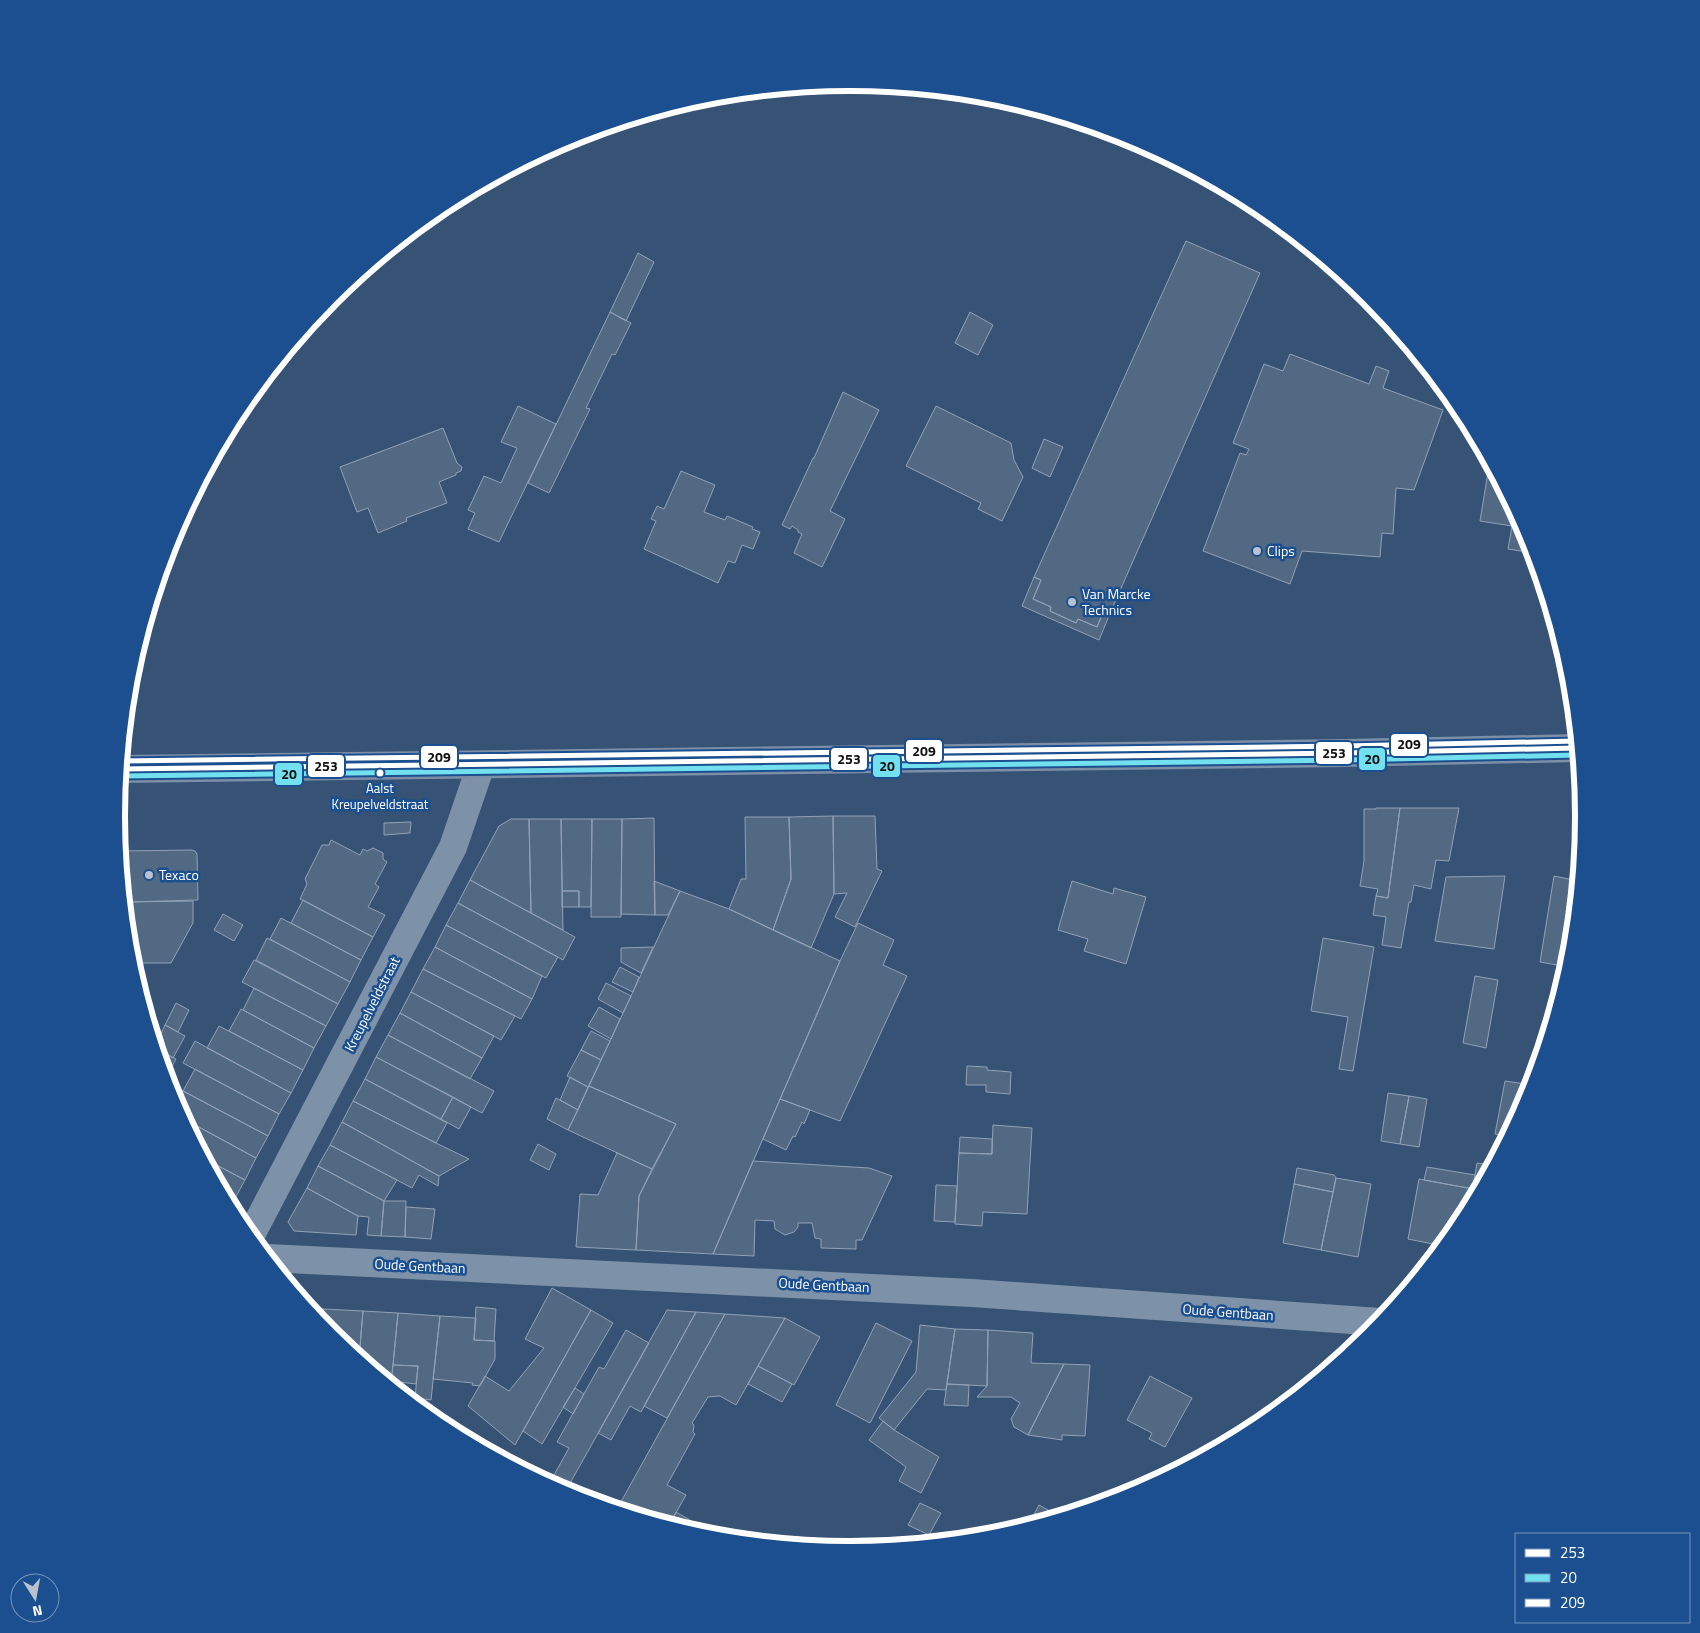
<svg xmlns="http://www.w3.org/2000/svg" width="1700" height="1633" font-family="'Titillium Web',sans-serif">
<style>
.building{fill:#526984;stroke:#92a2b6}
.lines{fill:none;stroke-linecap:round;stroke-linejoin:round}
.minor{stroke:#7d92a8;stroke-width:28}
.major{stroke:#7d8ea7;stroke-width:28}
.bus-1-casing{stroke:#1b4f8f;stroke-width:9}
.bus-2-casing{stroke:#1b4f8f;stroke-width:9}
.bus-3-casing{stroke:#1b4f8f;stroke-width:9}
.bus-1{stroke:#fff;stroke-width:5}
.bus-2{stroke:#73e0ef;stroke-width:5}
.bus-3{stroke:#fff;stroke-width:5}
.poi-dot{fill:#b9c2ce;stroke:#1b4f8f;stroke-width:2}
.bus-dot{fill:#fff;stroke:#1b4f8f;stroke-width:2}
.labels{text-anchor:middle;stroke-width:5;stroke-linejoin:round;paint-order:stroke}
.bus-label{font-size:13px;fill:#fff;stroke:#1b4f8f}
.poi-label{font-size:14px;fill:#fff;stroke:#1b4f8f;text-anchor:start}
.street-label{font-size:14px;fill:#fff;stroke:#1b4f8f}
.rim{fill:none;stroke:#fff;stroke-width:6}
.line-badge{stroke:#1b4f8f;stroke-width:2}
.pale-badge-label{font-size:14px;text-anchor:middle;font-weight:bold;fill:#111}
</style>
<rect width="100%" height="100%" fill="#365274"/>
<path class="building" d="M 1186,241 L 1260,273 L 1111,611 L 1105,608 L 1097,627 L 1078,619 L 1076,623 L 1050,611 L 1051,607 L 1033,599 L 1041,580 L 1034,577 Z
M 638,253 L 654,262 L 626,321 L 610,312 Z
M 610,312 L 631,323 L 615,355 L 612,354 L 586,408 L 590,409 L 549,493 L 528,483 Z
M 970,312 L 993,325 L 978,355 L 955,343 Z
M 1290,354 L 1369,384 L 1376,366 L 1389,371 L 1383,388 L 1443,410 L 1414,490 L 1396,488 L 1393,534 L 1382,533 L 1380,557 L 1302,551 L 1290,584 L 1203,551 L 1240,453 L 1246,455 L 1249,449 L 1233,443 L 1264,364 L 1283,371 Z
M 843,392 L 879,410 L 830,511 L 845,519 L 822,567 L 794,553 L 802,534 L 798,532 L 798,530 L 792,526 L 790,529 L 782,525 L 813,458 L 814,458 Z
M 518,406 L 556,424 L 499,542 L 468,529 L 475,513 L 468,510 L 484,476 L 501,483 L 517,448 L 501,442 Z
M 936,406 L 1011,443 L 1014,460 L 1023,477 L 1002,521 L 978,509 L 981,503 L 906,466 Z
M 443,428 L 457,463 L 462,467 L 461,471 L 456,473 L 456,475 L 439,482 L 447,503 L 406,518 L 407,521 L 378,533 L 368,508 L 357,512 L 340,467 Z
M 1044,439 L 1063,447 L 1050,477 L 1032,468 Z
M 681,471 L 715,485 L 704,512 L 725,520 L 727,516 L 753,527 L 752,529 L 760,532 L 753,549 L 742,545 L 735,563 L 728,561 L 718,583 L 644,549 L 656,521 L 651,519 L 657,506 L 664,509 Z
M 1488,472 L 1495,474 L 1528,536 L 1533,553 L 1508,549 L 1512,526 L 1480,521 Z
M 192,497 L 197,500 L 178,538 L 172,535 Z
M 1034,577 L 1041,580 L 1033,599 L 1051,607 L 1050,611 L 1076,623 L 1078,619 L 1097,627 L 1105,608 L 1110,609 L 1111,611 L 1099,640 L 1022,606 Z
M 1376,808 L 1400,808 L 1388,898 L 1376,896 L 1378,889 L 1360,886 L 1364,861 L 1364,809 L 1376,809 Z
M 1400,808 L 1459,808 L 1449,861 L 1436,860 L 1431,889 L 1414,885 L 1411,902 L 1409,902 L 1401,948 L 1382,945 L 1386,917 L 1373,915 L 1376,896 L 1388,898 Z
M 833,816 L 834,894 L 811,948 L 773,930 L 791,879 L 789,817 Z
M 833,816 L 875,816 L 877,869 L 882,871 L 855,927 L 835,917 L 847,893 L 834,894 Z
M 745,817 L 789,817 L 791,879 L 773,930 L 729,909 L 741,879 L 746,879 Z
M 654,818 L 655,915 L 621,914 L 622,819 Z
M 511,819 L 529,819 L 531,913 L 470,880 L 499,826 Z
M 529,819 L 561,819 L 563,930 L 531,913 Z
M 561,819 L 592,819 L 591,907 L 579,907 L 579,891 L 562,891 Z
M 592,819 L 622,819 L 621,917 L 591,917 Z
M 411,822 L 410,833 L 384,835 L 384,823 Z
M 331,840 L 360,855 L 363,849 L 367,851 L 373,848 L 383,853 L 383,859 L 387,862 L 375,884 L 379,887 L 368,907 L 385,915 L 373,937 L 300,899 L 307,884 L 305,879 L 322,845 L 329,845 Z
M 192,850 L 195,851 L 197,854 L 198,900 L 127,902 L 127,899 L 124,899 L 119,851 Z
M 1575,875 L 1578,875 L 1578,878 L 1570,960 L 1568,967 L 1540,962 L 1554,876 L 1574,880 Z
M 1505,876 L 1494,949 L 1435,941 L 1446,877 Z
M 470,880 L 575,937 L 563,960 L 458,903 Z
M 654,881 L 680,891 L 668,915 L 655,915 Z
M 1072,881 L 1113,894 L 1114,888 L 1146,897 L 1126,964 L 1084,951 L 1088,939 L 1058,930 Z
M 562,891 L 579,891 L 579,907 L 562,907 Z
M 680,891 L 729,909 L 840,961 L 713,1254 L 636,1250 L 639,1196 L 676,1124 L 589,1086 Z
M 124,899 L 127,899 L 127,902 L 193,901 L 193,923 L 171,963 L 131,963 Z
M 303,900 L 373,937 L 361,960 L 291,923 Z
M 458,903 L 558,957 L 546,978 L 446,925 Z
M 223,914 L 243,925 L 234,941 L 214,930 Z
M 281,918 L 361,960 L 350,982 L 270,939 Z
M 858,923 L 894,940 L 883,965 L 907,976 L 840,1121 L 780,1099 L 840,961 Z
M 446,925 L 542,976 L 532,999 L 435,947 Z
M 267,938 L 350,982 L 338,1004 L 256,960 Z
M 1323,938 L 1374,947 L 1353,1071 L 1339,1069 L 1348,1017 L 1311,1011 Z
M 435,947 L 532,999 L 521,1019 L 423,969 Z
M 653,947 L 641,973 L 621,962 L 621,948 Z
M 254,960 L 338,1004 L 326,1026 L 242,982 Z
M 620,967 L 639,977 L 633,992 L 612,982 Z
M 423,969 L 515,1016 L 501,1040 L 411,992 Z
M 1475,976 L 1498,980 L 1486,1048 L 1463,1043 Z
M 606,983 L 631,996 L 623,1013 L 598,999 Z
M 254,988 L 326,1026 L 314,1048 L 243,1010 Z
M 411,992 L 494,1036 L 482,1058 L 400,1013 Z
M 176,1003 L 189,1010 L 178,1032 L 165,1025 Z
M 599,1007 L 620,1019 L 611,1039 L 588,1026 Z
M 241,1009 L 314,1048 L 303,1070 L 229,1031 Z
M 400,1013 L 482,1058 L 470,1079 L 388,1035 Z
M 165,1025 L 185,1036 L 173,1058 L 157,1049 L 156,1044 Z
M 219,1026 L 303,1070 L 291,1093 L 207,1048 Z
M 591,1031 L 610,1041 L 601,1060 L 581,1050 Z
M 388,1035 L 494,1091 L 482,1113 L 376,1057 Z
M 195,1041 L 291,1093 L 279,1114 L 183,1063 Z
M 157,1049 L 176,1059 L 166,1078 Z
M 581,1050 L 601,1060 L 588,1087 L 567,1076 Z
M 376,1057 L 453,1097 L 441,1119 L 365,1079 Z
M 967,1066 L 987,1067 L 987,1070 L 1011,1072 L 1010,1094 L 986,1092 L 986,1085 L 966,1085 Z
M 195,1069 L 279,1114 L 268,1136 L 183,1091 Z
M 570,1077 L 588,1087 L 578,1110 L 560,1100 Z
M 365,1079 L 447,1123 L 436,1143 L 353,1101 Z
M 1505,1081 L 1532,1085 L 1528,1098 L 1507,1136 L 1495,1134 Z
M 172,1085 L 268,1136 L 256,1158 L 184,1119 L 172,1097 L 170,1090 Z
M 589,1086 L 676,1124 L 652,1169 L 568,1130 Z
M 1388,1093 L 1409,1096 L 1400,1144 L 1381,1141 Z
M 1409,1096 L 1427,1099 L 1419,1147 L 1400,1144 Z
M 453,1097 L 471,1107 L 459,1129 L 441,1119 Z
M 556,1098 L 578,1110 L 568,1130 L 547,1119 Z
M 780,1099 L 810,1110 L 804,1124 L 802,1122 L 795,1137 L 793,1136 L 786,1150 L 763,1139 Z
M 353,1101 L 436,1143 L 469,1159 L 439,1176 L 342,1122 Z
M 184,1119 L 256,1158 L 245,1180 L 205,1159 Z
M 342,1122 L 439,1176 L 438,1186 L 419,1175 L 412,1188 L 330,1145 Z
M 993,1125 L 1032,1128 L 1027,1214 L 983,1212 L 982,1226 L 955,1224 L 959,1153 L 992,1154 Z
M 960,1137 L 992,1139 L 992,1154 L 959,1153 Z
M 538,1144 L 556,1154 L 549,1170 L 530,1160 Z
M 330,1145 L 397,1180 L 384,1201 L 318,1166 Z
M 617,1153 L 652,1169 L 639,1196 L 636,1250 L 576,1247 L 580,1194 L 598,1195 Z
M 205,1159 L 245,1180 L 233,1202 L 225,1197 Z
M 753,1161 L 869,1168 L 892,1176 L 862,1240 L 856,1240 L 856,1249 L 821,1248 L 821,1239 L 815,1238 L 812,1223 L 798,1223 L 798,1227 L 794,1232 L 785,1235 L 775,1229 L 774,1221 L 755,1220 L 754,1256 L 713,1254 Z
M 1477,1163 L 1492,1165 L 1470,1206 L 1475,1175 Z
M 318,1166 L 384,1201 L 381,1236 L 367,1235 L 369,1217 L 358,1216 L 307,1188 Z
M 1427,1167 L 1475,1175 L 1473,1189 L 1424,1180 Z
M 1297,1168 L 1334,1175 L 1336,1178 L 1333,1192 L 1294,1184 Z
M 1336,1178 L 1371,1184 L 1358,1257 L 1321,1250 Z
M 1419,1179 L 1473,1189 L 1470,1206 L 1460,1225 L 1443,1246 L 1408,1239 Z
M 1294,1184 L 1333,1192 L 1321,1250 L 1283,1243 Z
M 936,1185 L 957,1186 L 955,1222 L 934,1221 Z
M 307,1188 L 358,1216 L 356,1235 L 294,1231 L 288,1222 Z
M 384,1201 L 406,1201 L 405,1237 L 381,1236 Z
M 406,1207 L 435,1209 L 431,1239 L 405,1237 Z
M 552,1288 L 591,1310 L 515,1445 L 468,1406 L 485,1376 L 509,1391 L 544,1348 L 525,1339 Z
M 306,1305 L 318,1305 L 318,1309 L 323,1309 L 322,1324 Z
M 476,1307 L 496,1309 L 494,1341 L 474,1340 Z
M 323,1309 L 363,1311 L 359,1358 L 331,1335 L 322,1324 Z
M 591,1310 L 613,1323 L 542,1444 L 523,1431 Z
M 667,1310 L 696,1312 L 641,1412 L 630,1406 L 611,1440 L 598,1433 Z
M 363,1311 L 398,1313 L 391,1385 L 373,1370 L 374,1366 L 367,1365 L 359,1358 Z
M 696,1312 L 725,1314 L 667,1418 L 644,1406 Z
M 398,1313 L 440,1316 L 431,1400 L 415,1398 L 418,1366 L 393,1365 Z
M 725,1314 L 785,1318 L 736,1405 L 720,1396 L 708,1397 L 692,1423 L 694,1425 L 693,1432 L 695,1434 L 667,1485 L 686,1495 L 669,1525 L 617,1509 Z
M 440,1316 L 476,1318 L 474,1340 L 495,1341 L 495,1359 L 480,1386 L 472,1385 L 473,1383 L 433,1379 Z
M 785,1318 L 820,1337 L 794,1385 L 758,1366 Z
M 876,1323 L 912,1341 L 870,1423 L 836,1405 Z
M 920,1325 L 955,1329 L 946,1390 L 927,1389 L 894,1430 L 879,1418 L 916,1372 Z
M 955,1329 L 988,1330 L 987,1386 L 947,1384 Z
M 626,1330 L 649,1343 L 565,1492 L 549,1484 L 569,1448 L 557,1442 L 599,1367 L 604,1369 Z
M 988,1330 L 1033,1333 L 1031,1363 L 1064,1364 L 1028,1435 L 1014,1427 L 1011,1419 L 1020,1403 L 1011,1397 L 977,1397 L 987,1386 Z
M 1064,1364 L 1090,1365 L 1085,1436 L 1062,1435 L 1062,1440 L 1028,1435 Z
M 393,1365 L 418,1366 L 416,1384 L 391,1381 Z
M 758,1366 L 792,1384 L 782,1402 L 748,1384 Z
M 1150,1376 L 1192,1398 L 1165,1447 L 1149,1439 L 1152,1433 L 1127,1420 Z
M 947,1384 L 969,1385 L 968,1406 L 944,1405 Z
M 575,1388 L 584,1394 L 573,1414 L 563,1407 Z
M 883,1421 L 894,1430 L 939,1457 L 921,1493 L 899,1481 L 906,1467 L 869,1440 Z
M 920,1503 L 941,1513 L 929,1535 L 908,1525 Z
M 1039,1505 L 1059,1516 L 1028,1526 Z
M 676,1512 L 690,1520 L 685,1530 L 669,1525 Z
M 797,1536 L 810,1543 L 808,1546 L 793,1545 Z"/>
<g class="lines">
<path class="minor" d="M 250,1237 L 453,847 L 481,765
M 268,1258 L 972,1293 L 1380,1322"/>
<path class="major" d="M 121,769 L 1344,753 L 1577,748"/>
<defs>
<path id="bus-1" d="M 121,769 L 1344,753 L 1577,748"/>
<path id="bus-2" d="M 121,776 L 1344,760 L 1577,755"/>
<path id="bus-3" d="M 121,761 L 1344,746 L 1577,741"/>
</defs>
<use href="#bus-1" class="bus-1-casing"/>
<use href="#bus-2" class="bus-2-casing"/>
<use href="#bus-3" class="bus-3-casing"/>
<use href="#bus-1" class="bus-1"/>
<use href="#bus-2" class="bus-2"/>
<use href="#bus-3" class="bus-3"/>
</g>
<g class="poi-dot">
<circle cx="1257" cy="551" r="5"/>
<circle cx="1072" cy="602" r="5"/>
<circle cx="149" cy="875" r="5"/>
</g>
<circle class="bus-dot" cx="380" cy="773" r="4.5"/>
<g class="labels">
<g class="bus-label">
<text x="380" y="793">Aalst<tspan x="380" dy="16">Kreupelveldstraat</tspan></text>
</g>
<g class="poi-label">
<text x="1267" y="556">Clips</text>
<text x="1082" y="599">Van Marcke<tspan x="1082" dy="16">Technics</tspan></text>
<text x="159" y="880">Texaco</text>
</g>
<g class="street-label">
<text transform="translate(372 1004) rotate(-63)" y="5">Kreupelveldstraat</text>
<text transform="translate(420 1266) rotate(3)" y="5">Oude Gentbaan</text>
<text transform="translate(824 1285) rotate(3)" y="5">Oude Gentbaan</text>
<text transform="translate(1228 1312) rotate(4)" y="5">Oude Gentbaan</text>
</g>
</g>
<path d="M0 0H1700V1633H0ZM125 816a725 725 0 1 1 1450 0a725 725 0 1 1-1450 0Z" fill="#1b4f8f" fill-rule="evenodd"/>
<path class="rim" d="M125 816a725 725 0 1 1 1450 0a725 725 0 1 1-1450 0Z"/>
<g class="line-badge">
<rect x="1390" y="733" width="38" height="24" rx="5" fill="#fff"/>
<rect x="905" y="739" width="38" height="24" rx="5" fill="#fff"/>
<rect x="1315" y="741" width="38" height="24" rx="5" fill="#fff"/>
<rect x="420" y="745" width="38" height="24" rx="5" fill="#fff"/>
<rect x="1358" y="747" width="28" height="24" rx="5" fill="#73e0ef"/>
<rect x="830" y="747" width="38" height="24" rx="5" fill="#fff"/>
<rect x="872" y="754" width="29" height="24" rx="5" fill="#73e0ef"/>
<rect x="307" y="754" width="38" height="24" rx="5" fill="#fff"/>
<rect x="274" y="762" width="29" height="24" rx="5" fill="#73e0ef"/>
</g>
<g class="pale-badge-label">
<text x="1409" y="749">209</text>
<text x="924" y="756">209</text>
<text x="1334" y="758">253</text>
<text x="439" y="762">209</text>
<text x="1372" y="764">20</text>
<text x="849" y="764">253</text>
<text x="887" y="771">20</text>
<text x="326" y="771">253</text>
<text x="289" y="779">20</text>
</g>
<rect x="1515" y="1533" width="175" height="90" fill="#1b4f8f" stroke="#7695bc"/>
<rect x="1525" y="1549" width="25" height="8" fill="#ffffff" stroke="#7695bc"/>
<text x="1560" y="1558" font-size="15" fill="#ffffff">253</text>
<rect x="1525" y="1574" width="25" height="8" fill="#73e0ef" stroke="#7695bc"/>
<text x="1560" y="1583" font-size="15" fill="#ffffff">20</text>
<rect x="1525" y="1599" width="25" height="8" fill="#ffffff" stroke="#7695bc"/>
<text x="1560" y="1608" font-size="15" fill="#ffffff">209</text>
<g transform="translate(35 1598) rotate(169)"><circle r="24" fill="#1b4f8f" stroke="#7695bc"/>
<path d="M0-4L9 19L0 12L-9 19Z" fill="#b9c2ce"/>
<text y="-8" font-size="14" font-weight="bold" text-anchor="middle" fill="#ffffff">N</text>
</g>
</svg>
